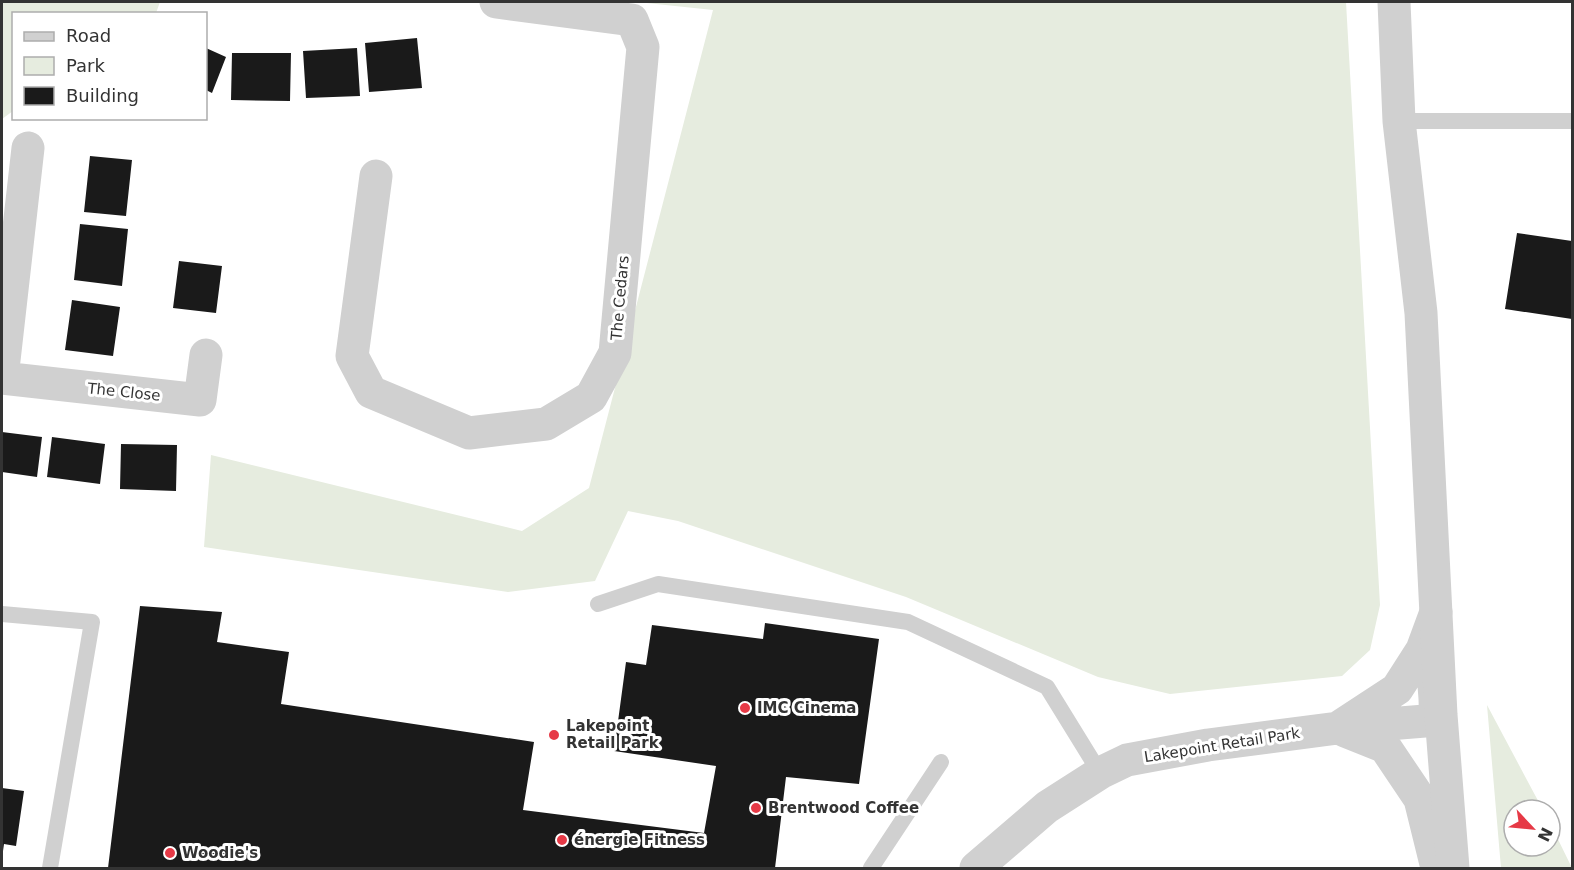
<svg xmlns="http://www.w3.org/2000/svg" width="1574" height="870" font-family="'DejaVu Sans',sans-serif">
<style>
.green{fill:#e6ecdf}
.building{fill:#1a1a1a}
.lines{fill:none;stroke-linecap:round;stroke-linejoin:round}
.service{stroke:#d0d0d0;stroke-width:16}
.minor{stroke:#d0d0d0;stroke-width:33}
.tertiary{stroke:#d0d0d0;stroke-width:33}
.poi-dot{fill:#e63946;stroke:#fff;stroke-width:2}
.labels{text-anchor:middle;stroke-width:6;stroke-linejoin:round;paint-order:stroke}
.street-label{font-size:15px;fill:#333;stroke:#fff}
.poi-label{font-size:15px;font-weight:bold;fill:#333;stroke:#fff;text-anchor:start}
</style>
<rect width="100%" height="100%" fill="#fff"/>
<path class="green" d="M 2,2 L 160,2 L 156,13 L 14,14 L 13,111 L 2,119 Z
M 637,2 L 1346,2 L 1380,605 L 1370,650 L 1342,676 L 1170,694 L 1098,677 L 906,597 L 678,521 L 628,511 L 595,581 L 508,592 L 204,547 L 211,455 L 522,531 L 589,488 L 713,10 Z
M 1487,705 L 1543,810 L 1514,810 L 1514,846 L 1550,846 L 1550,823 L 1572,868 L 1501,868 Z"/>
<path class="building" d="M 417,38 L 422,88 L 369,92 L 365,43 Z
M 206,48 L 226,57 L 212,93 L 206,90 Z
M 357,48 L 360,96 L 306,98 L 303,51 Z
M 232,53 L 291,53 L 290,101 L 231,100 Z
M 90,156 L 132,160 L 126,216 L 84,212 Z
M 80,224 L 128,229 L 122,286 L 74,280 Z
M 1517,233 L 1572,241 L 1572,319 L 1505,309 Z
M 179,261 L 222,266 L 216,313 L 173,308 Z
M 72,300 L 120,307 L 113,356 L 65,350 Z
M 2,432 L 42,437 L 37,477 L 2,472 Z
M 52,437 L 105,444 L 100,484 L 47,477 Z
M 121,444 L 177,445 L 176,491 L 120,489 Z
M 140,606 L 222,612 L 217,642 L 289,652 L 281,704 L 534,742 L 523,810 L 704,833 L 716,766 L 614,751 L 626,662 L 646,665 L 652,625 L 763,639 L 765,623 L 879,639 L 859,784 L 786,777 L 775,868 L 108,868 Z
M 2,788 L 24,791 L 16,846 L 4,844 L 3,851 Z"/>
<g class="lines">
<path class="service" d="M 1399,121 L 1572,121
M 598,604 L 658,584 L 908,622 L 1047,687 L 1100,773
M 2,614 L 92,622 L 50,868
M 871,868 L 941,762"/>
<path class="minor" d="M 376,176 L 352,356 L 371,392 L 469,433 L 546,424 L 591,397 L 615,353 L 643,47 L 632,20 L 496,2
M 2,378 L 200,400 L 206,355
M 2,378 L 28,148
M 1339,727 L 1397,689 L 1422,650 L 1436,612
M 1345,731 L 1385,747 L 1420,799 L 1437,868
M 976,868 L 1047,807 L 1100,773 L 1127,760 L 1208,745 L 1338,728 L 1425,721 C 1440,716 1434,697 1434,683"/>
<path class="tertiary" d="M 1394,2 L 1399,121 L 1421,313 L 1441,715 L 1453,868"/>
</g>
<g class="poi-dot">
<circle cx="745" cy="708" r="6"/>
<circle cx="554" cy="735" r="6"/>
<circle cx="756" cy="808" r="6"/>
<circle cx="562" cy="840" r="6"/>
<circle cx="170" cy="853" r="6"/>
</g>
<g class="labels">
<g class="street-label">
<text transform="translate(620 298) rotate(-85)" y="5">The Cedars</text>
<text transform="translate(124 392) rotate(6)" y="5">The Close</text>
<text transform="translate(1222 745) rotate(-9)" y="5">Lakepoint Retail Park</text>
</g>
<g class="poi-label">
<text x="757" y="713">IMC Cinema</text>
<text x="566" y="731">Lakepoint<tspan x="566" dy="17">Retail Park</tspan></text>
<text x="768" y="813">Brentwood Coffee</text>
<text x="574" y="845">énergie Fitness</text>
<text x="182" y="858">Woodie's</text>
</g>
</g>
<rect width="1574" height="870" fill="none" stroke="#333333" stroke-width="6"/>
<rect x="12" y="12" width="195" height="108" fill="#ffffff" stroke="#adadad" stroke-width="1.5"/>
<rect x="24" y="32" width="30" height="9" fill="#d0d0d0" stroke="#adadad" stroke-width="1.5"/>
<text x="66" y="42" font-size="18" fill="#333333">Road</text>
<rect x="24" y="57" width="30" height="18" fill="#e6ecdf" stroke="#adadad" stroke-width="1.5"/>
<text x="66" y="72" font-size="18" fill="#333333">Park</text>
<rect x="24" y="87" width="30" height="18" fill="#1a1a1a" stroke="#adadad" stroke-width="1.5"/>
<text x="66" y="102" font-size="18" fill="#333333">Building</text>
<g transform="translate(1532 828) rotate(116)"><circle r="28" fill="#ffffff" stroke="#adadad" stroke-width="1.5"/>
<path d="M0-4.5L10 22L0 15L-10 22Z" fill="#e63946"/>
<text y="-9" font-size="16" font-weight="bold" text-anchor="middle" fill="#333333">N</text>
</g>
</svg>
